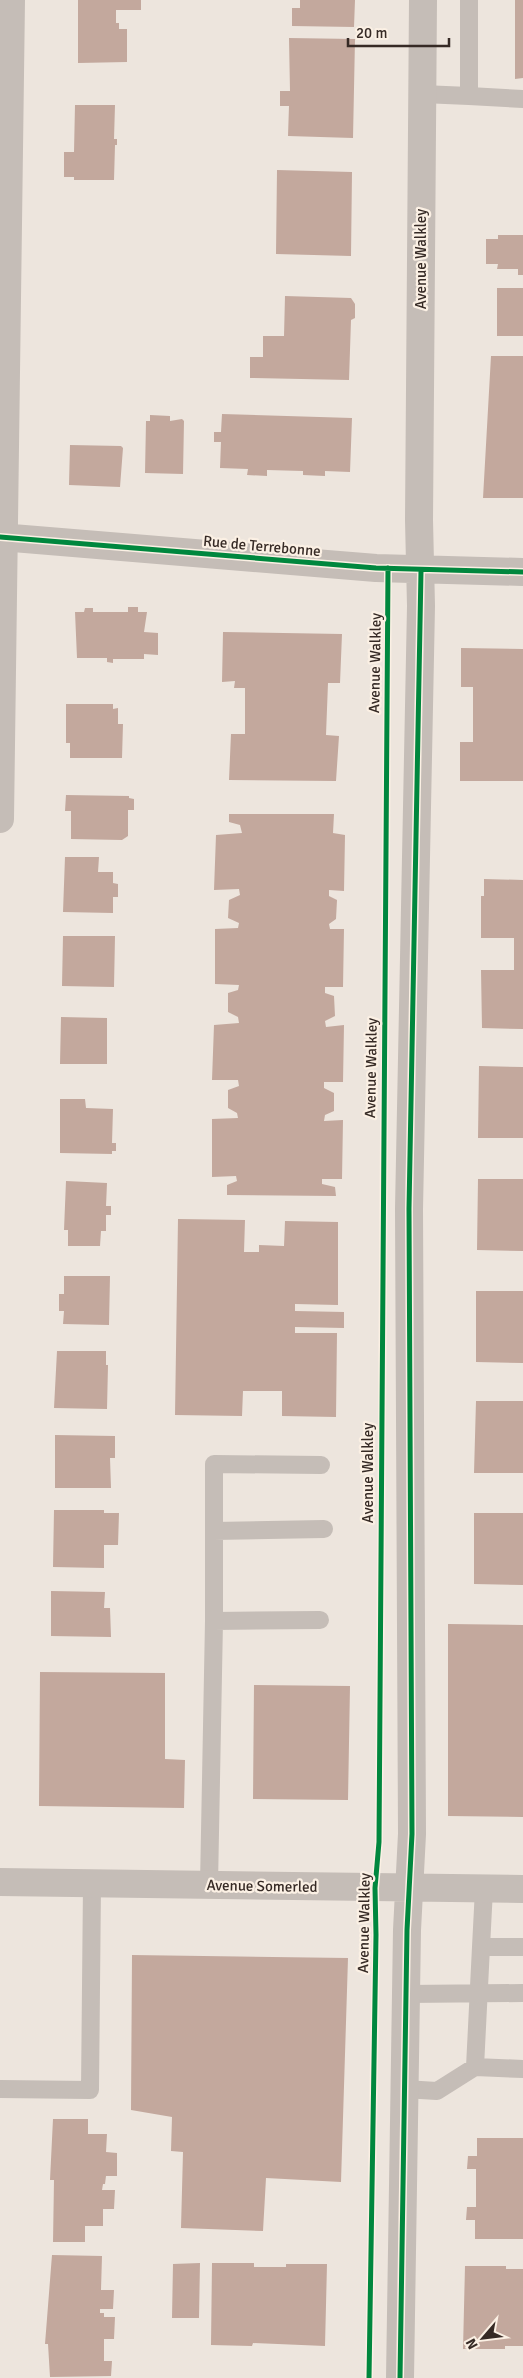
<svg xmlns="http://www.w3.org/2000/svg" width="523" height="2378" font-family="Signika,sans-serif">
<style>
.building{fill:#c3a89d}
.lines{fill:none;stroke-linecap:round;stroke-linejoin:round}
.service{stroke:#c5bdb7;stroke-width:18}
.minor{stroke:#c5bdb7;stroke-width:28}
.cycleway-casing{stroke:#fbf0e4;stroke-width:8}
.cycleway{stroke:#00873e;stroke-width:5}
.labels{text-anchor:middle;stroke-width:4.5;stroke-linejoin:round;paint-order:stroke}
.street-label{font-size:15px;fill:#362a25;stroke:#fbf0e4}
</style>
<rect width="100%" height="100%" fill="#ede5dd"/>
<path class="building" d="M 78,0 L 141,0 L 141,10 L 116,10 L 116,23 L 119,23 L 119,29 L 127,29 L 127,62 L 78,63 Z
M 300,0 L 355,0 L 354,27 L 292,26 L 292,8 L 300,8 Z
M 515,0 L 523,0 L 523,78 L 515,79 Z
M 289,38 L 355,39 L 353,138 L 288,136 L 289,106 L 280,106 L 280,91 L 290,91 Z
M 75,105 L 115,105 L 114,139 L 117,139 L 117,145 L 115,145 L 114,180 L 74,180 L 74,177 L 64,177 L 64,152 L 74,152 Z
M 277,170 L 352,172 L 351,256 L 276,254 Z
M 498,235 L 523,235 L 523,275 L 518,275 L 518,269 L 497,269 L 498,264 L 486,264 L 486,239 L 498,239 Z
M 497,288 L 523,288 L 523,336 L 497,336 Z
M 285,296 L 351,298 L 355,304 L 355,318 L 351,320 L 349,380 L 250,378 L 250,357 L 263,357 L 263,336 L 284,336 Z
M 491,356 L 523,356 L 523,498 L 483,498 Z
M 222,414 L 352,418 L 350,472 L 325,471 L 325,476 L 303,475 L 303,471 L 267,470 L 267,476 L 247,475 L 248,469 L 220,468 L 221,442 L 214,442 L 214,432 L 221,432 Z
M 150,415 L 170,416 L 170,421 L 182,419 L 184,421 L 183,474 L 145,473 L 146,421 L 150,421 Z
M 70,445 L 121,446 L 123,448 L 120,487 L 69,485 Z
M 128,607 L 138,607 L 138,612 L 147,612 L 144,632 L 158,633 L 158,655 L 144,654 L 144,659 L 113,659 L 113,663 L 107,662 L 107,658 L 77,658 L 75,612 L 84,612 L 85,608 L 93,608 L 93,612 L 128,612 Z
M 223,632 L 342,634 L 340,683 L 328,683 L 326,735 L 339,736 L 336,781 L 229,780 L 231,734 L 245,734 L 245,688 L 234,688 L 235,681 L 222,682 Z
M 461,648 L 523,649 L 523,781 L 460,781 L 460,742 L 473,742 L 473,687 L 461,687 Z
M 66,704 L 113,704 L 113,709 L 118,708 L 118,724 L 123,724 L 122,758 L 70,758 L 70,743 L 66,743 Z
M 66,795 L 129,796 L 129,798 L 134,799 L 134,810 L 128,810 L 128,836 L 122,840 L 71,839 L 71,811 L 65,811 Z
M 229,814 L 334,814 L 333,833 L 345,835 L 344,891 L 329,890 L 329,896 L 337,900 L 336,919 L 329,924 L 330,929 L 344,929 L 343,987 L 325,987 L 325,993 L 334,996 L 335,1016 L 325,1021 L 326,1027 L 344,1025 L 343,1082 L 324,1082 L 324,1088 L 334,1093 L 334,1111 L 325,1115 L 324,1121 L 343,1120 L 342,1179 L 322,1179 L 322,1184 L 335,1187 L 336,1196 L 227,1195 L 227,1185 L 237,1181 L 236,1176 L 212,1177 L 212,1119 L 238,1118 L 237,1113 L 228,1108 L 228,1090 L 239,1086 L 238,1080 L 212,1080 L 214,1025 L 239,1023 L 238,1017 L 228,1012 L 228,993 L 238,990 L 239,985 L 215,984 L 215,929 L 238,928 L 239,923 L 228,918 L 229,900 L 240,895 L 239,889 L 214,890 L 216,835 L 242,833 L 240,825 L 229,822 Z
M 65,857 L 99,857 L 98,872 L 113,872 L 113,883 L 118,884 L 118,897 L 113,897 L 113,913 L 63,912 Z
M 484,879 L 523,880 L 523,1029 L 482,1028 L 481,970 L 514,970 L 514,938 L 481,938 L 481,896 L 484,896 Z
M 63,936 L 115,936 L 114,987 L 62,986 Z
M 61,1017 L 107,1018 L 107,1064 L 60,1064 Z
M 479,1066 L 523,1067 L 523,1138 L 478,1138 Z
M 60,1099 L 85,1099 L 86,1108 L 113,1109 L 112,1143 L 116,1143 L 116,1151 L 112,1151 L 112,1154 L 60,1153 Z
M 478,1179 L 523,1179 L 523,1251 L 477,1250 Z
M 66,1181 L 107,1183 L 106,1206 L 111,1206 L 111,1215 L 106,1215 L 106,1231 L 101,1231 L 100,1246 L 68,1246 L 68,1230 L 64,1230 Z
M 178,1219 L 245,1220 L 244,1252 L 259,1252 L 259,1245 L 284,1246 L 285,1221 L 338,1222 L 338,1305 L 295,1304 L 295,1311 L 344,1312 L 344,1328 L 295,1327 L 295,1333 L 337,1333 L 336,1417 L 282,1416 L 282,1391 L 243,1391 L 242,1416 L 175,1415 Z
M 64,1276 L 110,1276 L 109,1325 L 63,1324 L 64,1311 L 59,1311 L 59,1294 L 64,1294 Z
M 476,1291 L 523,1291 L 523,1363 L 476,1362 Z
M 57,1351 L 106,1351 L 106,1365 L 108,1365 L 107,1409 L 54,1408 Z
M 476,1401 L 523,1401 L 523,1473 L 474,1473 Z
M 55,1435 L 115,1436 L 115,1458 L 110,1458 L 111,1488 L 55,1488 Z
M 54,1510 L 104,1510 L 104,1513 L 119,1513 L 118,1545 L 104,1545 L 104,1568 L 53,1567 Z
M 474,1513 L 523,1513 L 523,1585 L 474,1584 Z
M 51,1591 L 105,1592 L 104,1608 L 110,1608 L 111,1637 L 51,1636 Z
M 448,1624 L 523,1625 L 523,1817 L 448,1816 Z
M 40,1672 L 165,1673 L 165,1759 L 185,1760 L 184,1808 L 39,1806 Z
M 254,1685 L 350,1686 L 348,1800 L 253,1799 Z
M 132,1955 L 348,1958 L 341,2182 L 266,2178 L 263,2231 L 181,2228 L 183,2152 L 171,2151 L 172,2117 L 131,2110 Z
M 53,2119 L 88,2119 L 88,2134 L 107,2134 L 106,2152 L 117,2153 L 117,2176 L 106,2176 L 105,2184 L 103,2184 L 102,2190 L 115,2190 L 114,2209 L 103,2209 L 103,2226 L 85,2226 L 85,2242 L 53,2242 L 54,2180 L 50,2180 Z
M 477,2138 L 523,2138 L 523,2239 L 475,2239 L 475,2220 L 466,2220 L 467,2207 L 476,2207 L 476,2169 L 467,2169 L 468,2156 L 477,2156 Z
M 52,2255 L 102,2256 L 101,2290 L 114,2290 L 113,2309 L 100,2309 L 100,2313 L 104,2313 L 104,2317 L 115,2317 L 114,2339 L 104,2339 L 104,2361 L 112,2361 L 111,2376 L 50,2377 L 48,2344 L 45,2344 Z
M 200,2263 L 199,2318 L 172,2318 L 173,2264 Z
M 212,2263 L 254,2263 L 254,2267 L 286,2267 L 286,2264 L 327,2264 L 325,2346 L 253,2343 L 252,2346 L 211,2345 Z
M 465,2266 L 506,2266 L 506,2269 L 523,2269 L 523,2346 L 505,2346 L 505,2349 L 463,2349 Z"/>
<g class="lines">
<path class="service" d="M 422,94 L 469,96 L 469,0
M 469,96 L 523,99
M 214,1531 L 214,1464 L 321,1465
M 214,1621 L 214,1531 L 324,1529
M 209,1885 L 214,1621 L 320,1620
M 481,1947 L 484,1889
M 406,1994 L 523,1993
M 475,2067 L 523,2069
M 0,2089 L 90,2090 L 92,1884
M 404,2089 L 437,2091 L 475,2067 L 481,1947 L 523,1947"/>
<path class="minor" d="M 0,537 L 376,568 L 523,572
M 0,819 L 11,0
M 0,1882 L 523,1889
M 400,2378 L 407,1930 L 412,1834 L 409,1209 L 421,606 L 419,520 L 423,0"/>
<defs>
<path id="cycleway" d="M 0,537 L 376,568 L 523,572
M 369,2378 L 376,1935 L 375,1888 L 379,1842 L 388,568
M 400,2378 L 407,1930 L 412,1834 L 409,1209 L 421,571"/>
</defs>
<use href="#cycleway" class="cycleway-casing"/>
<use href="#cycleway" class="cycleway"/>
</g>
<g class="labels">
<g class="street-label">
<text transform="translate(421 259) rotate(-90)" y="5">Avenue Walkley</text>
<text transform="translate(262 546) rotate(5)" y="5">Rue de Terrebonne</text>
<text transform="translate(375 663) rotate(-89)" y="5">Avenue Walkley</text>
<text transform="translate(371 1068) rotate(-89)" y="5">Avenue Walkley</text>
<text transform="translate(368 1473) rotate(-90)" y="5">Avenue Walkley</text>
<text transform="translate(262 1886) rotate(1)" y="5">Avenue Somerled</text>
<text transform="translate(364 1923) rotate(-89)" y="5">Avenue Walkley</text>
</g>
</g>
<g transform="translate(483 2338) rotate(242)" stroke="#fbf0e4" stroke-width="4" paint-order="stroke">
<path d="M0-4L9 19L0 12L-9 19Z" fill="#362a25"/>
<text y="-8" font-size="14" font-weight="bold" text-anchor="middle" fill="#362a25">N</text>
</g>
<path d="M348 38v8h101v-8" fill="none" stroke="#362a25" stroke-width="2.5"/>
<text x="356" y="38" font-size="15" fill="#362a25" stroke="#fbf0e4" stroke-width="4" paint-order="stroke">20 m</text>
</svg>
